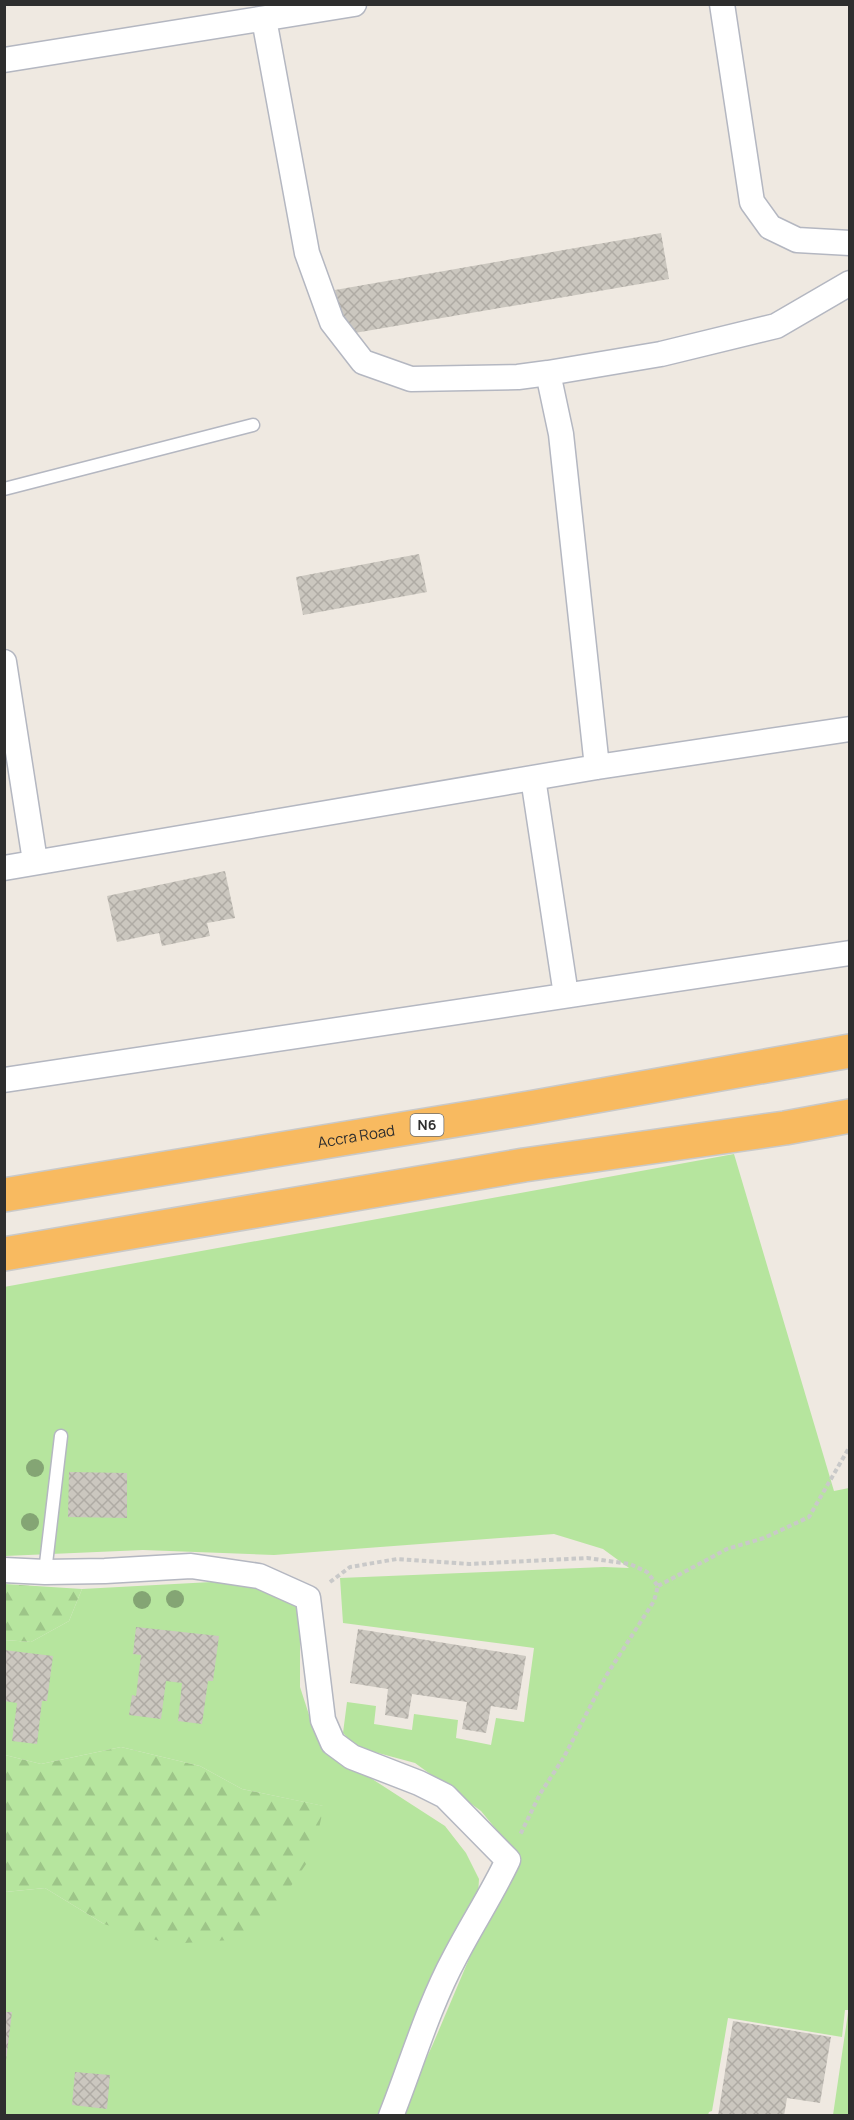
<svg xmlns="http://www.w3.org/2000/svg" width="854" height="2120" font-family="Manrope,sans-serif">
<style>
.grass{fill:#b6e59e}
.forest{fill:url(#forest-firs)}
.building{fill:url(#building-cross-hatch)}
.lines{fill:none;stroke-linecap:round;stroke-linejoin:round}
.service-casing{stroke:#b4b7c1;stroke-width:15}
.minor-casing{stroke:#b4b7c1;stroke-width:27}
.trunk-casing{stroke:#c9c9c9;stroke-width:36}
.path{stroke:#c9c9c9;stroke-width:4;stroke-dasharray:4.5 3;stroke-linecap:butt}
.service{stroke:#fff;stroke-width:12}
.minor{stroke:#fff;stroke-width:24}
.trunk{stroke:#f8ba60;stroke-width:33}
.tree{fill:#84a574}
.labels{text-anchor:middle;stroke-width:4.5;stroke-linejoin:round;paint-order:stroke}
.shield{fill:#fff;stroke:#6d6d6d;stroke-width:1.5}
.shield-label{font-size:14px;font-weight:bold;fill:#2e2e2e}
.street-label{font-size:15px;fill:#2e2e2e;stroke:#fff}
</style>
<defs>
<pattern id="forest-firs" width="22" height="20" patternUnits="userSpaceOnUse" patternTransform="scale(1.5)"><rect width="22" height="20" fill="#b6e59e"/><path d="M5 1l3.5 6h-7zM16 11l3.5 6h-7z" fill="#9dc588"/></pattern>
<pattern id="building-cross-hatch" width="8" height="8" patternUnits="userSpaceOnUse" patternTransform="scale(1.5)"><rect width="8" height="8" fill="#cbc7bf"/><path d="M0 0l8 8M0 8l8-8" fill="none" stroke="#afaba4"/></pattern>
</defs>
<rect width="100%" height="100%" fill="#efe9e1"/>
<path class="grass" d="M 734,1154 L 834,1491 L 849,1488 L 850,2010 L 845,2010 L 842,2037 L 728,2018 L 712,2111 L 709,2112 L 708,2115 L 400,2115 L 433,2044 L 477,1940 L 518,1856 L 481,1811 L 415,1763 L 356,1747 L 343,1733 L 347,1702 L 376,1706 L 374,1724 L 412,1730 L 414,1714 L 458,1720 L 456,1738 L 491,1745 L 496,1718 L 524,1722 L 534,1648 L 343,1623 L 340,1578 L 604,1567 L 629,1568 L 603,1549 L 554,1534 L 274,1555 L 143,1550 L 5,1556 L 4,1287 Z
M 230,1581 L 264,1589 L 296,1607 L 300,1631 L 300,1687 L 312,1724 L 335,1755 L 445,1826 L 466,1853 L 479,1879 L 478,1896 L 379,2115 L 5,2115 L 5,1892 L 45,1888 L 104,1924 L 323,1806 L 242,1789 L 200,1766 L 121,1747 L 41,1764 L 5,1755 L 5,1640 L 31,1642 L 69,1621 L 82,1589 Z
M 848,2013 L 849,2115 L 833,2115 Z"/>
<path class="forest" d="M 4,1584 L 5,1584 L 82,1589 L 69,1621 L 31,1642 L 5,1640 Z
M 121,1747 L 200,1766 L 242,1789 L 324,1806 L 313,1854 L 280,1902 L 245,1939 L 169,1944 L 104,1924 L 45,1888 L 5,1892 L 5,1755 L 41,1764 Z"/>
<path class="building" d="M 661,233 L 669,279 L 343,335 L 335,290 Z
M 419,554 L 427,592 L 303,615 L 296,577 Z
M 225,871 L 235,918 L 207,923 L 210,936 L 162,946 L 159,933 L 117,942 L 107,896 Z
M 69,1472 L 127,1473 L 127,1518 L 68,1517 Z
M 136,1627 L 219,1636 L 213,1681 L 208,1681 L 202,1724 L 178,1721 L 182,1683 L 166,1681 L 161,1719 L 129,1715 L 132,1695 L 136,1696 L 141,1655 L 133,1654 Z
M 358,1629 L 526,1656 L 517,1710 L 491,1706 L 486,1733 L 462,1729 L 467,1702 L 412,1694 L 408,1719 L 385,1715 L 388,1689 L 350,1683 Z
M 4,1650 L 53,1656 L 47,1701 L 42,1701 L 37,1744 L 12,1741 L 17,1703 L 4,1701 Z
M 4,2012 L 12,2012 L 6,2061 L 4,2061 Z
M 733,2021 L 831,2037 L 820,2103 L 787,2098 L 784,2116 L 718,2116 Z
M 75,2072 L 110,2075 L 107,2109 L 72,2105 Z"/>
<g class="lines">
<defs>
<path id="service" d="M 4,489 L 253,425
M 45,1572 L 61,1436"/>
<path id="minor" d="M 722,4 L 752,202 L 770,227 L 797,240 L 850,243
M 264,19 L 307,253 L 332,322 L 363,362 L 411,379 L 518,377 L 548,373 L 661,354 L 776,326 L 850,283
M 4,60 L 354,4
M 548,373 L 561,434 L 597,767
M 4,662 L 35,861
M 533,778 L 566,995
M 4,868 L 597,767 L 850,729
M 4,1080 L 850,953
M 4,1570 L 45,1572 L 105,1571 L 191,1566 L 259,1576 L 308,1598 L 323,1720 L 333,1743 L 352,1757 L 419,1783 L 445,1796 L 508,1860 C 492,1894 472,1924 455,1957 C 428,2007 412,2063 391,2116"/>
<g id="trunk">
<path id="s1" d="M 4,1195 L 529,1108 L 850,1051"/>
<path d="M 4,1254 L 524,1165 L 785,1128 L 850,1116"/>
</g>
</defs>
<use href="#service" class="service-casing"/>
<use href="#minor" class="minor-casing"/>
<use href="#trunk" class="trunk-casing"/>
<path class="path" d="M 330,1582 L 350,1567 L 397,1559 L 469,1564 L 587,1558 L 630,1564 L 647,1572 L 658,1586 L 654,1601 L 606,1676 L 564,1757 L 540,1794 L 520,1835
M 658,1586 L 727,1549 L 764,1538 L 809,1517 L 850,1446"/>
<use href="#service" class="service"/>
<use href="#minor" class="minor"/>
<use href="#trunk" class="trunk"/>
</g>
<g class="tree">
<circle cx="35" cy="1468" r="9"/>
<circle cx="30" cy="1522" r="9"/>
<circle cx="175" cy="1599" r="9"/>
<circle cx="142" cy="1600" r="9"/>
</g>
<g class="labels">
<rect class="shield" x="410.5" y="1114" width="33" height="22" rx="4.5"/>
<g class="shield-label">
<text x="427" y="1130">N6</text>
</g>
<g class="street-label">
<text dy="5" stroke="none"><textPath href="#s1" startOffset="357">Accra Road</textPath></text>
</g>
</g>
<rect width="854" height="2120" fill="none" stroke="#2e2e2e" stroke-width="12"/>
</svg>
